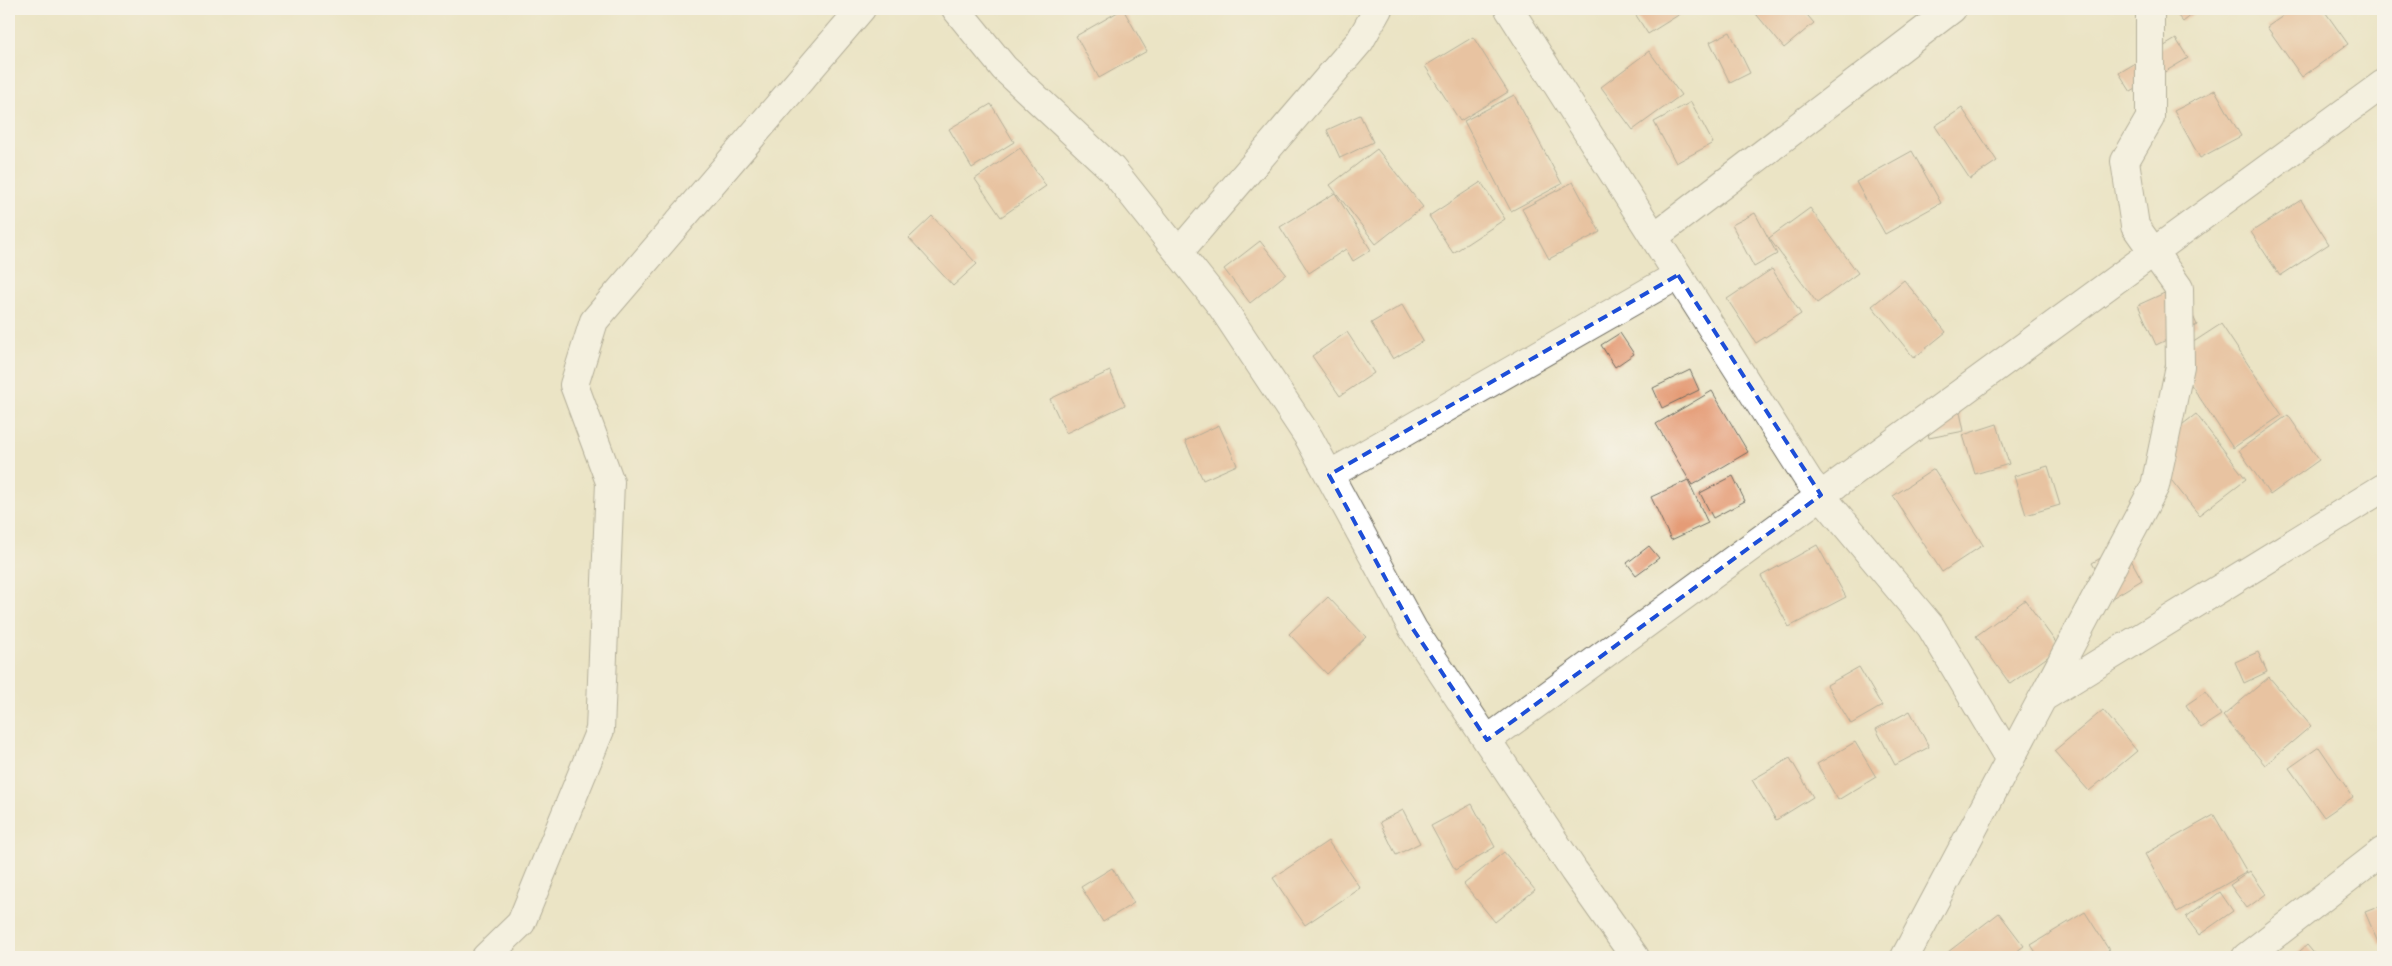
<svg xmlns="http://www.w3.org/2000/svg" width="2392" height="966" font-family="'Architects Daughter',sans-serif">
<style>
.building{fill:#e59c77}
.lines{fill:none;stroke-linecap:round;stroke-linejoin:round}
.minor-casing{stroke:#6e6c61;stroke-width:30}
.minor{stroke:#fff;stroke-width:28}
.marked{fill:none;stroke:#1d4ed8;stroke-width:4;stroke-dasharray:10 6;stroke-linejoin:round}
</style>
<rect width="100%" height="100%" fill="#f7f3e8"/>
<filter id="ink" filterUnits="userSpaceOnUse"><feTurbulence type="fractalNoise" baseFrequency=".02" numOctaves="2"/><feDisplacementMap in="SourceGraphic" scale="10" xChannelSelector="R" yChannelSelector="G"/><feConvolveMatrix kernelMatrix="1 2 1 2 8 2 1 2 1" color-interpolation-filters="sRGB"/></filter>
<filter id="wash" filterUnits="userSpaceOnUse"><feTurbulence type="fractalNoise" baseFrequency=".0096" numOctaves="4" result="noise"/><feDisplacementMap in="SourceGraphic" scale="20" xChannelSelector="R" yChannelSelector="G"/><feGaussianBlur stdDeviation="1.12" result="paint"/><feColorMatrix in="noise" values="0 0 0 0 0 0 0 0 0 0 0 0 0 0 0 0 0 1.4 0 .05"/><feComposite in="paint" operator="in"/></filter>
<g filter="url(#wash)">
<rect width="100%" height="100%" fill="#ebe4c5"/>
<g id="blocks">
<path class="building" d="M 1123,9 L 1147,51 L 1099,78 L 1076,36 Z
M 1632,9 L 1688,9 L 1648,34 Z
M 1752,9 L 1802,9 L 1814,23 L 1784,48 Z
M 2172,9 L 2199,9 L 2183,22 Z
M 2293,9 L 2323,9 L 2348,44 L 2302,77 L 2267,27 Z
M 1730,32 L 1750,73 L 1730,83 L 1710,42 Z
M 1473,37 L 1508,92 L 1460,121 L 1425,66 Z
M 2176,39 L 2188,58 L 2131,92 L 2119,73 Z
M 1649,51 L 1681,95 L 1633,130 L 1601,87 Z
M 2215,90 L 2241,136 L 2200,158 L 2174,111 Z
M 1514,95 L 1562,184 L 1511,211 L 1464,121 Z
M 1691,102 L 1713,143 L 1676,163 L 1654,122 Z
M 991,104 L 1014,142 L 972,168 L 949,129 Z
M 1962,108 L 1997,161 L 1970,179 L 1935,126 Z
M 1360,115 L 1373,142 L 1340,158 L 1327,130 Z
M 1020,148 L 1046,186 L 1001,217 L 975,179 Z
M 1377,149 L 1423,207 L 1376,244 L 1330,185 Z
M 1912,151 L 1941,203 L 1885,234 L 1856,182 Z
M 1481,182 L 1505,219 L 1453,253 L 1429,216 Z
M 1573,182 L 1600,232 L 1549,259 L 1522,209 Z
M 1335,193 L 1371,250 L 1353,261 L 1346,249 L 1309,273 L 1280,227 Z
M 2301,200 L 2329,244 L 2280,276 L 2251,232 Z
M 1810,208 L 1858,273 L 1817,303 L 1769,238 Z
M 1755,213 L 1777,254 L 1754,267 L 1732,225 Z
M 932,216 L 977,264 L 953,286 L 909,238 Z
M 1260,241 L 1286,274 L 1250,303 L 1224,269 Z
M 1772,269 L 1801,314 L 1756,343 L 1727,299 Z
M 1904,280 L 1946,332 L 1914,358 L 1872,306 Z
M 2180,286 L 2197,325 L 2156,345 L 2138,305 Z
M 1402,305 L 1423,341 L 1393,359 L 1371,323 Z
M 2221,324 L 2282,415 L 2233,448 L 2172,356 Z
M 1347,332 L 1374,373 L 1340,396 L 1312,356 Z
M 1620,333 L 1634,354 L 1615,367 L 1601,345 Z
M 1690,370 L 1699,390 L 1662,408 L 1653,388 Z
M 1110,371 L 1125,405 L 1066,433 L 1050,399 Z
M 1712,391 L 1748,452 L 1692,485 L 1656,424 Z
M 1958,403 L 1964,431 L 1929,438 L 1923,411 Z
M 2196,414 L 2246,479 L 2199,515 L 2148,451 Z
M 2288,415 L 2319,460 L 2270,495 L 2239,450 Z
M 1997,424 L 2009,464 L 1975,474 L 1963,435 Z
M 1219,425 L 1237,465 L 1203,480 L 1185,441 Z
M 2048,466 L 2060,505 L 2026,515 L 2014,476 Z
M 1934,469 L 1983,545 L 1942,572 L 1893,496 Z
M 1733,476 L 1745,501 L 1713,518 L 1700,493 Z
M 1688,480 L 1708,523 L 1671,540 L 1651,497 Z
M 1817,545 L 1846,597 L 1789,627 L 1761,576 Z
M 2123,545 L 2142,580 L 2112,598 L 2092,563 Z
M 1649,546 L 1659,558 L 1636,575 L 1627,563 Z
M 1328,597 L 1366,637 L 1327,674 L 1289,634 Z
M 2025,600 L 2060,648 L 2010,684 L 1976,636 Z
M 2258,652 L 2267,672 L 2244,683 L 2235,662 Z
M 1859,667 L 1882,706 L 1851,724 L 1827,685 Z
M 2269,677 L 2311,726 L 2265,765 L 2223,716 Z
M 2205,692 L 2221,715 L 2201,728 L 2186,705 Z
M 2103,710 L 2137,751 L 2089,791 L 2054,751 Z
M 1910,711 L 1929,747 L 1895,765 L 1876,729 Z
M 1855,742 L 1876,777 L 1838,800 L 1817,764 Z
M 2319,747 L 2353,797 L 2324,817 L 2289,768 Z
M 1790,758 L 1813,797 L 1776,820 L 1752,780 Z
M 1472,804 L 1495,847 L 1455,870 L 1431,826 Z
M 1403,810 L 1420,843 L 1396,855 L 1380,822 Z
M 2214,815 L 2247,872 L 2177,912 L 2145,854 Z
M 1328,841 L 1360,888 L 1305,925 L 1273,878 Z
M 1504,852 L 1535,890 L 1495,922 L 1464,884 Z
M 1112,868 L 1134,903 L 1103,922 L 1081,887 Z
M 2250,871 L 2266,894 L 2247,908 L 2230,885 Z
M 2220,892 L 2233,911 L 2199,935 L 2186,917 Z
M 2383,905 L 2383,943 L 2379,945 L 2365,912 Z
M 2085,912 L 2109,950 L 2097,957 L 2039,957 L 2031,945 Z
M 1999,913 L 2024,946 L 2009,957 L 1952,957 L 1948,952 Z
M 2307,945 L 2317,957 L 2293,957 Z"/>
</g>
</g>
<g filter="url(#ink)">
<use href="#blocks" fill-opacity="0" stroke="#6e6c61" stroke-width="1"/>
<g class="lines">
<defs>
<path id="minor" d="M 956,9 L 1004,68 L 1112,169 L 1222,307 L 1309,438 L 1413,629 L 1574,871 L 1635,957
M 1509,9 L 1809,481 L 1931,627 L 2010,760
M 1654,237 L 1952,9
M 1179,252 L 1360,41 L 1378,9
M 1329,475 L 1678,275
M 2044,697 L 2383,488
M 1487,740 L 2383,84
M 486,957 L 521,923 L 600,730 L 610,482 L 574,385 L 594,321 L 861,9
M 1905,957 L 2155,486 L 2180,366 L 2179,288 L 2135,226 L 2125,161 L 2150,118 L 2150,9
M 2246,957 L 2383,851"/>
</defs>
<use href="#minor" class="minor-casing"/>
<use href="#minor" class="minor"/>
</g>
</g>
<path d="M0 0H2392V966H0ZM 1678,275 L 1821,495 L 1487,740 L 1413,629 L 1329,475 Z" fill="#ebe4c5" fill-opacity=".55" fill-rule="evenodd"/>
<path class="marked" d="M 1678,275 L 1821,495 L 1487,740 L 1413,629 L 1329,475 Z"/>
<rect width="2392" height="966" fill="none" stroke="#f7f3e8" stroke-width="30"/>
</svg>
